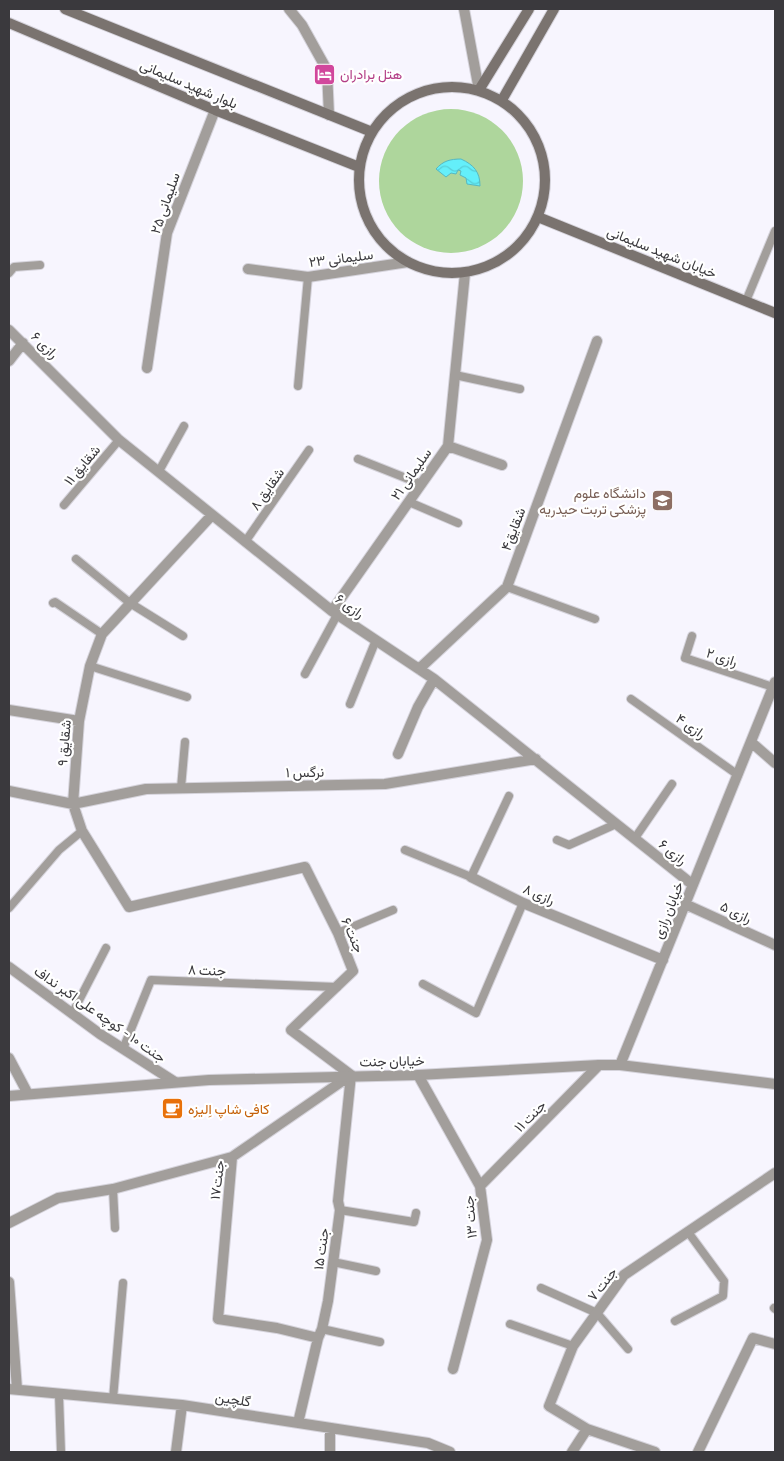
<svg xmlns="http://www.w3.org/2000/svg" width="784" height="1461" font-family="Bitter,Vazirmatn,serif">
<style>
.green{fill:#aed69c}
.water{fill:url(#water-waves);stroke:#57b8c1}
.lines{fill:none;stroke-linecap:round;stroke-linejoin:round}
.service-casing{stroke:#d5d3db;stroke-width:10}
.minor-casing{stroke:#d5d3db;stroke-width:12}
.tertiary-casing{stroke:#d5d3db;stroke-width:12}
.secondary-casing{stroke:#d5d3db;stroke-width:12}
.service{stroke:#a29e9b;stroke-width:8}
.minor{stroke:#a29e9b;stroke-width:10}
.tertiary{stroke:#a29e9b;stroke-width:10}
.secondary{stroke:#7a736f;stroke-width:10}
.labels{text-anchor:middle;stroke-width:4.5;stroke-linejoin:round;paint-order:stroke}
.hotel-label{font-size:14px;fill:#b23c85;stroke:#fff;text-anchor:start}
.street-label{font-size:14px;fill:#3a393d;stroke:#fff}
.education-label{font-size:14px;fill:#785e54;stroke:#fff;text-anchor:end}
.food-label{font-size:14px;fill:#c56008;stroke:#fff;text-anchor:start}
</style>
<defs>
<pattern id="water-waves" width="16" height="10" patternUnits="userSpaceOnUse" patternTransform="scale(1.25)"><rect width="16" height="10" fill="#64effa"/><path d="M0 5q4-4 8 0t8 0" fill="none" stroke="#58ced7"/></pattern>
</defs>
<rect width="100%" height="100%" fill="#f7f5fe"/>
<path class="green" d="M379 181a72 72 0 1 1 144 0a72 72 0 1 1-144 0Z"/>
<path class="water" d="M 461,159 C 474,165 480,172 480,186 L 467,184 L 466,178 L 460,175 L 461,171 L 458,170 L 456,174 L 451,173 L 446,177 L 436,169 C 443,161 450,159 461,159 Z"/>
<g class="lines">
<defs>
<path id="service" d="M 9,273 L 14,267 L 40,265
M 746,301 L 775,231
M 455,375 L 520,389
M 298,386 L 308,277
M 358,459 L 421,484
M 159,471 L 184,426
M 409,502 L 458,523
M 64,505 L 119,440
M 245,542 L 309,450
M 76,559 L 130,603 L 183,636
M 507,587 L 595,619
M 53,603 L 55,602 L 102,634
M 692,636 L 685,658 L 773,687
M 90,666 L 187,697
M 305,674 L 337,615
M 631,699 L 738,775
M 350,704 L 376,640
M 181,788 L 185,742
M 635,838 L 672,784
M 557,840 L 569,845 L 616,824
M 405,850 L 471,877 L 509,796
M 9,908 L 59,850 L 82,831
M 338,933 L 393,910
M 423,984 L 476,1013 L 523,903
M 73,1012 L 106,948
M 123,1049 L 151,980 L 337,987
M 113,1189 L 115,1228
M 340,1210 L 414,1222 L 416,1213
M 333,1262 L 376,1271
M 541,1288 L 597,1313 L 628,1349
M 774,1308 L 775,1309
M 675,1321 L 723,1296 L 724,1281 L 688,1232
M 510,1324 L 573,1346
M 322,1329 L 380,1342
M 59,1395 L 61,1452
M 113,1399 L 123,1283"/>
<path id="minor" d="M 289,9 L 302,25 L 327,70 L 329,115
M 464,9 L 479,90
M 248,269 L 308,277 L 408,262
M 9,330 L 119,440 L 332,611 L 434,679 L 693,885
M 9,361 L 23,343
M 147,368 L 167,233 L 215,110
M 448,446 L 502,465
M 212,515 L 102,634 L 90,666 L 79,721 L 73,804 L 82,831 L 129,907 L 305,867 L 338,933 L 353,971 L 291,1030 L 351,1075
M 332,611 L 448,446 L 465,273
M 419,669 L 507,587 L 597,341
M 9,710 L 79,721
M 751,742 L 775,763
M 398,754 L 418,707 L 434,679
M 9,791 L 73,804 L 146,789 L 385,784 L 536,759
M 471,877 L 523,903 L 663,960
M 685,904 L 775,945
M 9,967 L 100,1034 L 175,1082
M 9,1058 L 28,1094
M 620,1065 L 775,682
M 418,1075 L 480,1186 L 487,1240 L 453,1369
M 232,1157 L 218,1319 L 277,1328 L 318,1338
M 480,1186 L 599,1065
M 9,1223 L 58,1198 L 113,1189 L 232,1157 L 351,1075
M 9,1282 L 17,1389
M 9,1389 L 182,1405 L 428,1443 L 450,1452
M 298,1423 L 318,1338 L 322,1329 L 328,1301 L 340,1210 L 338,1201 L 351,1075
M 587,1429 L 655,1452
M 176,1452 L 182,1405
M 330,1452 L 330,1428
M 572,1452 L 587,1429 L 549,1406 L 573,1346 L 624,1275 L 775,1173
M 698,1452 L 753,1338 L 775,1344"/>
<path id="tertiary" d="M 9,1096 L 209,1080 L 418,1075 L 599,1065 L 620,1065 L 775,1084"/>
<path id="secondary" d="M 65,9 L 372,132
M 9,23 L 215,110 L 359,167
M359 180a93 93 0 1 1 186 0a93 93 0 1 1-186 0Z
M 479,90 L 529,9
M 502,100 L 554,9
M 538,217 L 775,313"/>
</defs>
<use href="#service" class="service-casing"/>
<use href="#minor" class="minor-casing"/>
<use href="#tertiary" class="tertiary-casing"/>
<use href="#secondary" class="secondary-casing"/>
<use href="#service" class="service"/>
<use href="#minor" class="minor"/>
<use href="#tertiary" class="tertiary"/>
<use href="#secondary" class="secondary"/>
</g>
<defs>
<symbol id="hotel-square" viewBox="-11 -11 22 22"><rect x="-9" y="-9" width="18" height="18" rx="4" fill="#d1479c" stroke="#fff"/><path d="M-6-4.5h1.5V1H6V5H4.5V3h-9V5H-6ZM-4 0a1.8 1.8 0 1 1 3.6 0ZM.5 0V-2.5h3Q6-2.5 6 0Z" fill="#fff"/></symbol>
<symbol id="university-square" viewBox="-11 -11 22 22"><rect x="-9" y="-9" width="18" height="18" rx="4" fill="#8d6e63" stroke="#fff"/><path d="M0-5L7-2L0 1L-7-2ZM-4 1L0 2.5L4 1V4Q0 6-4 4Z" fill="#fff"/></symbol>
<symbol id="cafe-square" viewBox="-11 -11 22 22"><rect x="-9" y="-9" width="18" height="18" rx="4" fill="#e8710a" stroke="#fff"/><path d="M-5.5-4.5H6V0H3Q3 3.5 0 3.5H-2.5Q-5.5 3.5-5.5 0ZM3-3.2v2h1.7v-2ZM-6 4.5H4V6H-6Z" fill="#fff"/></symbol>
</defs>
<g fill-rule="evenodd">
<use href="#hotel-square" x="312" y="62" width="25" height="25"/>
<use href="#university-square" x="650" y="488" width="25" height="25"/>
<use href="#cafe-square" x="160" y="1096" width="25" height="25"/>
</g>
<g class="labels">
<g class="hotel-label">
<text x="340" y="79">هتل برادران</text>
</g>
<g class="street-label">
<text transform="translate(189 84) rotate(23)" y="5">بلوار شهید سلیمانی</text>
<text transform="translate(165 203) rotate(-71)" y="5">سلیمانی ۲۵</text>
<text transform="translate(662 252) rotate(22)" y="5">خیابان شهید سلیمانی</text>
<text transform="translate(341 258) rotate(-7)" y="5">سلیمانی ۲۳</text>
<text transform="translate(45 345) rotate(45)" y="5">رازی ۶</text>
<text transform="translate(82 465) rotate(-50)" y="5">شقایق ۱۱</text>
<text transform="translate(411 474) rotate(-55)" y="5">سلیمانی ۲۱</text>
<text transform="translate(267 489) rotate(-55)" y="5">شقایق ۸</text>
<text transform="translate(513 529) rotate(-69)" y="5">شقایق۴</text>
<text transform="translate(350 606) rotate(35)" y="5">رازی ۶</text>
<text transform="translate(722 657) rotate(18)" y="5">رازی ۲</text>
<text transform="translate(691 726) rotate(35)" y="5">رازی ۴</text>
<text transform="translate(64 743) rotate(-85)" y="5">شقایق ۹</text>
<text transform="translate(305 772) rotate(-1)" y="5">نرگس ۱</text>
<text transform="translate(673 852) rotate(39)" y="5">رازی ۶</text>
<text transform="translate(539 894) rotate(23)" y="5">رازی ۸</text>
<text transform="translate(668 910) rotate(-68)" y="5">خیابان رازی</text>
<text transform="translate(736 912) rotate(25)" y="5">رازی ۵</text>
<text transform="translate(353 935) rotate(66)" y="5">جنت ۶</text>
<text transform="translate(207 970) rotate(2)" y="5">جنت ۸</text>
<text transform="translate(100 1014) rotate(35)" y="5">جنت ۱۰ - کوچه علی اکبر نداف</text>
<text transform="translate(392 1061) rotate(-1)" y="5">خیابان جنت</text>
<text transform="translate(530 1116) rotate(-45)" y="5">جنت ۱۱</text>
<text transform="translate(217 1180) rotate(-83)" y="5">جنت۱۷</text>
<text transform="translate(470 1217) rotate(-95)" y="5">جنت ۱۳</text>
<text transform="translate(321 1249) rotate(-82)" y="5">جنت ۱۵</text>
<text transform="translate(602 1284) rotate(-52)" y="5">جنت ۷</text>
<text transform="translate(233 1399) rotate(9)" y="5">گلچین</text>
</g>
<g class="education-label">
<text x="646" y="498">دانشگاه علوم<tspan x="646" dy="16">پزشکی تربت حیدریه</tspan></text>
</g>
<g class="food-label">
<text x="188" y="1114">کافی شاپ اِلیزه</text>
</g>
</g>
<rect width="784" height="1461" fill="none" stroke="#3a393d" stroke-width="20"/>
</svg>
